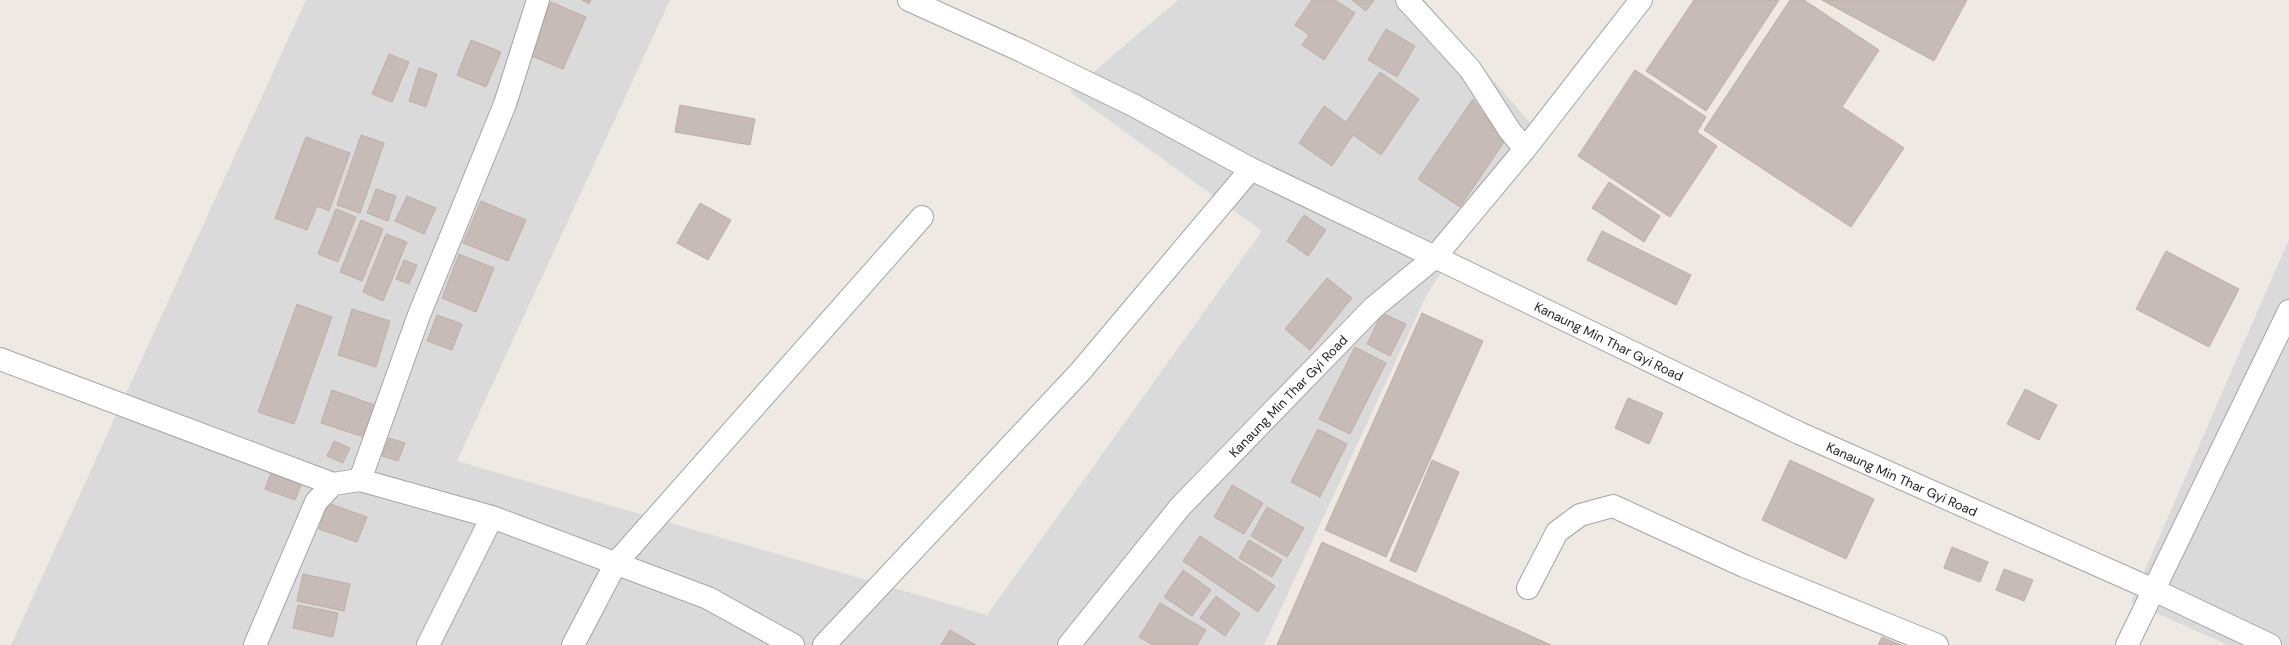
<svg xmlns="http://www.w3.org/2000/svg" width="2289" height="645" font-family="'DM Sans',sans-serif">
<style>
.residential{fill:#dbdada}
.building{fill:#c6bbb6;stroke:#c0aea5}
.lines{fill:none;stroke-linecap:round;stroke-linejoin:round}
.minor-casing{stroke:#a4a4a4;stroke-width:24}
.minor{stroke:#fff;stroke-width:22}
.labels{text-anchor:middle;stroke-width:3;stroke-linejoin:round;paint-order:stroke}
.street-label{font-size:13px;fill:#1d1d1d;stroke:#fff}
</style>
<rect width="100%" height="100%" fill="#eee9e3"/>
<path class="residential" d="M 306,0 L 670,0 L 457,461 L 987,615 L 1262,231 L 1070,92 L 1178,0 L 1424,0 L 1537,131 L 1427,294 L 1264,645 L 11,645 Z
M 2289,239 L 2289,645 L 2228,645 L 2131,602 Z"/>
<path class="building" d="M 582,0 L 591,0 L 589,4 Z
M 1312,0 L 1335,0 L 1355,13 L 1324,60 L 1302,45 L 1309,35 L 1295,25 Z
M 1352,0 L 1374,0 L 1366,11 Z
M 1694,0 L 1779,0 L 1706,111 L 1646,71 Z
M 1790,0 L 1804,0 L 1879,50 L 1842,107 L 1904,148 L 1851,227 L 1704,130 Z
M 1822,0 L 1967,0 L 1934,61 Z
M 551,2 L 586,17 L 563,69 L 529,55 Z
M 1386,29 L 1415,46 L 1397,77 L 1368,60 Z
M 471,40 L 501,52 L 486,87 L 457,75 Z
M 389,54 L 409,62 L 392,102 L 372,94 Z
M 419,68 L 437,74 L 426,107 L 409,101 Z
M 1635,70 L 1706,117 L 1697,132 L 1717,146 L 1670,217 L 1578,156 Z
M 1380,72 L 1419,99 L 1381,155 L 1353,135 L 1332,166 L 1299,143 L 1324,106 L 1346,122 Z
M 1473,99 L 1504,142 L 1460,207 L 1418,179 Z
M 680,105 L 755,119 L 750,145 L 675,132 Z
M 361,135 L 384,143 L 360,213 L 337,205 Z
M 306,137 L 350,153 L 329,211 L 317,206 L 307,230 L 275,218 Z
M 1609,182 L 1660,216 L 1644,242 L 1592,208 Z
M 376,189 L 396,196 L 388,221 L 367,213 Z
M 407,196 L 436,208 L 424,234 L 395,221 Z
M 481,201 L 526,220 L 508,261 L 463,243 Z
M 700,203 L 731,220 L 708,260 L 677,243 Z
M 336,209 L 356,217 L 338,262 L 318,254 Z
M 1304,215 L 1326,230 L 1308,256 L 1287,241 Z
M 361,220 L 383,229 L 362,281 L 340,272 Z
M 1602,231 L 1691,275 L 1676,305 L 1587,260 Z
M 386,234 L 407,242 L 383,301 L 363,292 Z
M 2166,251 L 2239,289 L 2209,347 L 2136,309 Z
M 459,254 L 494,268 L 476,312 L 442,298 Z
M 404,260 L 417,265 L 409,284 L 396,279 Z
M 1327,278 L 1352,298 L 1310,350 L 1285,329 Z
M 297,304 L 332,317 L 294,424 L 258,412 Z
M 352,309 L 390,321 L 376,367 L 338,355 Z
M 1382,313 L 1406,324 L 1390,356 L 1367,344 Z
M 1422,313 L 1483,341 L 1386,557 L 1325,530 Z
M 437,315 L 462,324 L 452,350 L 427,341 Z
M 1355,347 L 1386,363 L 1350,434 L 1319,419 Z
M 2025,389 L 2057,405 L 2039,440 L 2007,424 Z
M 332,390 L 375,405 L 364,437 L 321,423 Z
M 1628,398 L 1663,413 L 1649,444 L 1615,428 Z
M 1318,429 L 1347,444 L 1320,497 L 1291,482 Z
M 389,438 L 405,443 L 398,461 L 382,456 Z
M 334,441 L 350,448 L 343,463 L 327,456 Z
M 1432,460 L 1459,472 L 1416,572 L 1390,561 Z
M 1790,460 L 1874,499 L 1846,559 L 1762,520 Z
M 272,470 L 302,483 L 295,500 L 265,489 Z
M 1232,485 L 1263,503 L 1244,534 L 1214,517 Z
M 328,503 L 367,517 L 357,542 L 319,529 Z
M 1267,507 L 1304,528 L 1287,557 L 1251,536 Z
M 1200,536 L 1275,586 L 1258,612 L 1183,561 Z
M 1249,540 L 1282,560 L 1272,577 L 1239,558 Z
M 1322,542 L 1551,645 L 1277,645 Z
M 1952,547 L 1988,562 L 1980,582 L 1944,568 Z
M 2004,569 L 2033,580 L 2024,601 L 1996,590 Z
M 1183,570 L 1211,590 L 1192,616 L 1164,597 Z
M 303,574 L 350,584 L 344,611 L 297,601 Z
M 1216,596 L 1240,614 L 1225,636 L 1200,618 Z
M 1160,603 L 1206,630 L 1197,645 L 1153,645 L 1139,637 Z
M 298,605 L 338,613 L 333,637 L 293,628 Z
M 950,630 L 976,645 L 941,645 Z
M 1882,637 L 1901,645 L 1878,645 Z"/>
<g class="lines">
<defs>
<path id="minor" d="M 909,0 L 1022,51 L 1133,105 L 1251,169 L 1435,257 L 1525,149 L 1510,131 L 1470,69 L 1407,0
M 1525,149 L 1641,0
M 0,359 L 333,484
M 360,480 L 419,315 L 505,104 L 538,0
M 1528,588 L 1557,532 L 1580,515 L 1613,506 L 1744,566 L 1937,645
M 255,645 L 316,502 L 333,484 L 360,480 L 492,517 L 708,598 L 793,645
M 428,645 L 492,517
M 573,645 L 616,563 L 922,217
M 824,645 L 1080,372 L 1251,169
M 1069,645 L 1180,507 L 1373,308 L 1435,257 L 1799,433 L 2154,590 L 2270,645
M 2127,645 L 2289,311"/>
</defs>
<use href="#minor" class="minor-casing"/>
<use href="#minor" class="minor"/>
</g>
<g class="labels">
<g class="street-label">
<text transform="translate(1609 341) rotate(26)" y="5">Kanaung Min Thar Gyi Road</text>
<text transform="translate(1288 396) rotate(-46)" y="5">Kanaung Min Thar Gyi Road</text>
<text transform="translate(1902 479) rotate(24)" y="5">Kanaung Min Thar Gyi Road</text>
</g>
</g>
</svg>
